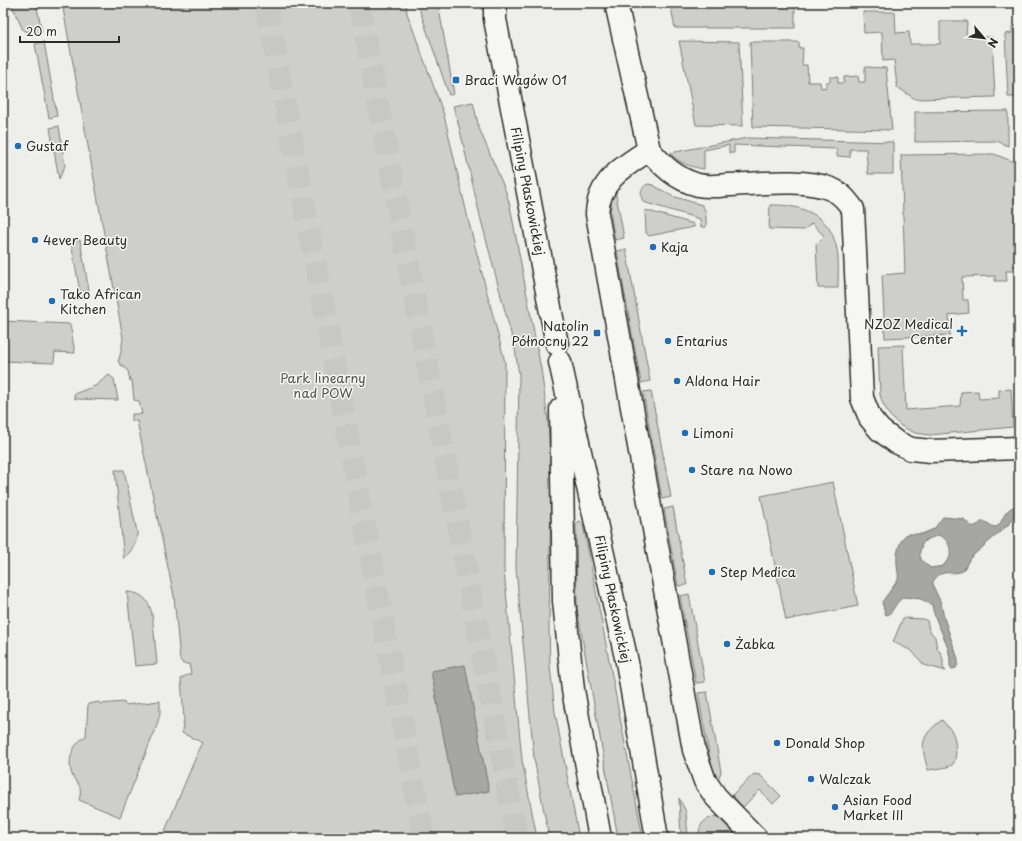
<svg xmlns="http://www.w3.org/2000/svg" width="1022" height="841" font-family="'Playpen Sans',sans-serif">
<style>
.green{fill:#cececa;stroke:#7c7c7a}
.water{fill:#a6a6a3;stroke:#757573;fill-rule:evenodd}
.lines{fill:none;stroke-linecap:round;stroke-linejoin:round}
.highway-tunnel{stroke:#c7c7c4;stroke-width:22;stroke-dasharray:22 11;stroke-linecap:butt}
.minor-casing{stroke:#2b2b2b;stroke-width:25}
.major-casing{stroke:#2b2b2b;stroke-width:25}
.minor{stroke:#f6f6f2;stroke-width:22}
.major{stroke:#f6f6f2;stroke-width:22}
.poi-dot{fill:#1f6fb2;stroke:#f6f6f2;stroke-width:1.5}
.labels{text-anchor:middle;stroke-width:3;stroke-linejoin:round;paint-order:stroke}
.poi-label{font-size:13px;fill:#2b2b2b;stroke:#f6f6f2;text-anchor:start}
.street-label{font-size:13px;fill:#2b2b2b;stroke:#f6f6f2}
.park-label{font-size:13px;fill:#545453;stroke:#f6f6f2}
</style>
<rect width="100%" height="100%" fill="#eeeeea"/>
<filter id="ink" filterUnits="userSpaceOnUse"><feTurbulence type="fractalNoise" baseFrequency=".025" numOctaves="2"/><feDisplacementMap in="SourceGraphic" scale="8" xChannelSelector="R" yChannelSelector="G"/><feConvolveMatrix kernelMatrix="1 2 1 2 8 2 1 2 1" color-interpolation-filters="sRGB"/></filter>
<g filter="url(#ink)">
<path class="green" d="M 11,3 L 36,3 L 42,32 L 33,34 L 23,30 Z
M 62,3 L 406,3 L 407,13 L 444,115 L 469,223 L 505,362 L 504,570 L 522,760 L 537,838 L 162,838 L 198,752 L 203,743 L 182,733 L 182,731 L 184,719 L 181,679 L 185,676 L 191,674 L 189,664 L 183,664 L 180,660 L 174,596 L 137,421 L 132,421 L 132,414 L 142,414 L 139,401 L 134,400 L 132,380 L 130,381 L 128,371 L 118,362 L 121,352 L 123,338 Z
M 418,3 L 438,3 L 454,94 L 449,95 L 420,11 Z
M 670,3 L 795,3 L 795,28 L 675,28 Z
M 863,12 L 895,12 L 896,33 L 909,32 L 910,44 L 940,44 L 940,21 L 967,21 L 966,37 L 992,37 L 995,97 L 915,99 L 897,87 L 894,60 L 883,61 L 882,32 L 864,33 Z
M 1019,25 L 1019,97 L 1008,97 L 1005,34 L 1012,33 L 1012,26 Z
M 679,41 L 739,42 L 743,126 L 696,125 Z
M 44,42 L 57,116 L 49,118 L 35,44 Z
M 750,42 L 799,42 L 799,48 L 803,48 L 802,65 L 807,65 L 808,82 L 820,82 L 821,88 L 826,87 L 826,82 L 830,82 L 830,77 L 838,77 L 838,83 L 844,83 L 844,77 L 858,76 L 859,82 L 865,82 L 865,67 L 886,68 L 892,130 L 753,127 Z
M 473,102 L 479,128 L 506,192 L 510,206 L 541,369 L 548,421 L 551,479 L 549,627 L 550,666 L 555,712 L 579,838 L 549,838 L 534,758 L 516,569 L 519,375 L 515,349 L 481,220 L 458,122 L 453,106 Z
M 1008,111 L 1008,146 L 997,141 L 915,142 L 915,112 Z
M 59,126 L 65,166 L 59,179 L 50,128 Z
M 747,138 L 893,142 L 893,174 L 868,174 L 866,149 L 850,149 L 850,157 L 837,156 L 837,149 L 734,145 L 734,153 L 729,153 L 729,145 L 704,150 L 704,169 C 690,167 679,163 670,153 Z
M 994,154 L 1019,164 L 1019,271 L 1006,271 L 1007,281 L 995,281 L 995,276 L 962,277 L 963,300 L 968,300 L 969,313 L 949,315 L 950,335 L 885,338 L 882,275 L 905,273 L 901,155 Z
M 648,184 L 653,185 L 672,196 L 702,205 C 707,212 706,219 706,227 L 701,227 L 700,219 L 643,202 C 640,195 640,187 648,184 Z
M 615,189 L 624,238 L 615,240 C 612,221 607,208 615,189 Z
M 770,205 C 776,205 783,205 789,206 C 808,209 828,219 834,239 C 840,254 838,272 838,288 L 818,288 L 816,244 L 824,236 L 812,223 L 804,230 L 769,229 Z
M 645,210 L 694,224 L 694,227 L 649,236 L 646,233 Z
M 80,240 L 89,291 L 80,292 L 71,242 Z
M 626,249 L 650,381 L 641,383 L 617,251 Z
M 3,321 L 70,324 L 75,353 L 55,352 L 54,363 L 3,361 Z
M 905,345 L 905,347 L 903,348 L 906,410 L 960,406 L 961,392 L 978,391 L 979,399 L 999,398 L 999,390 L 1011,389 L 1013,427 L 930,435 L 915,433 L 901,426 L 891,417 L 883,404 L 880,395 L 878,346 Z
M 109,375 L 114,379 L 118,400 L 75,399 L 74,394 L 95,386 Z
M 651,391 L 671,497 L 662,499 L 643,392 Z
M 115,470 L 124,470 L 137,532 C 138,543 131,551 124,559 Z
M 833,482 L 858,606 L 786,620 L 761,496 Z
M 673,507 L 687,585 L 678,586 L 664,509 Z
M 580,521 L 583,524 L 643,838 L 618,838 L 577,609 L 576,525 L 578,522 Z
M 127,592 C 152,593 152,613 154,632 C 155,643 156,653 157,664 L 135,666 Z
M 689,594 L 705,682 L 696,683 L 680,596 Z
M 903,618 L 924,619 L 927,621 L 929,630 L 935,637 L 937,648 L 940,652 L 943,659 L 943,668 L 946,671 L 924,665 L 912,651 L 893,642 Z
M 707,692 L 721,772 L 718,780 L 711,765 L 698,693 Z
M 160,701 L 160,714 L 156,728 L 120,817 L 79,800 C 80,797 81,791 80,788 C 80,785 75,781 73,777 C 66,762 72,744 86,736 L 88,704 L 99,702 L 100,704 L 124,702 L 125,705 Z
M 942,720 C 945,724 950,728 952,732 C 956,737 958,761 952,765 C 947,768 934,769 928,770 C 921,745 919,737 942,720 Z
M 754,774 L 760,775 L 781,796 L 773,804 L 760,790 L 743,807 L 732,795 Z
M 679,798 L 686,812 L 688,838 L 681,838 Z
M 717,816 L 738,838 L 699,838 C 698,824 704,819 717,816 Z"/>
<path class="water" d="M 1019,506 L 1019,515 L 1015,515 L 1008,525 L 970,558 L 963,571 C 951,576 941,567 933,582 L 933,586 L 941,603 L 944,618 L 958,659 L 958,664 L 956,668 L 952,669 L 950,666 C 952,645 935,625 932,605 L 921,599 L 904,597 C 894,603 895,610 888,615 L 885,614 L 882,602 L 898,580 C 899,574 897,569 897,564 C 896,555 899,539 907,534 L 922,534 L 934,529 L 943,517 L 964,519 C 973,529 973,528 983,521 C 987,522 992,527 995,527 C 1004,526 1001,507 1019,506 ZM 938,535 C 949,539 951,547 950,557 L 943,566 L 931,568 C 923,563 917,557 921,548 C 922,544 923,542 926,540 C 930,538 935,537 938,535 Z
M 465,665 L 489,791 L 455,797 L 431,671 Z"/>
<g class="lines">
<path class="highway-tunnel" d="M 266,3 L 424,838
M 359,3 L 517,838"/>
<defs>
<path id="minor" d="M 616,3 L 649,150 C 663,166 676,179 698,185 C 707,187 719,186 728,185 C 757,184 805,178 831,189 C 841,193 847,201 853,209 L 862,398 L 870,418 L 880,430 L 896,442 L 911,449 L 931,451 L 1019,448
M 649,150 C 624,166 598,181 597,214 L 694,750 L 705,781 L 716,797 L 756,838"/>
<path id="major" d="M 495,3 L 495,19 L 557,344
M 560,362 L 627,662 L 657,838
M 561,409 L 564,601 L 573,690 L 600,838"/>
</defs>
<use href="#minor" class="minor-casing"/>
<use href="#major" class="major-casing"/>
<use href="#minor" class="minor"/>
<use href="#major" class="major"/>
</g>
</g>
<g class="poi-dot">
<rect x="452" y="76" width="8" height="8" rx="2"/>
<circle cx="18" cy="146" r="4"/>
<circle cx="35" cy="240" r="4"/>
<circle cx="653" cy="247" r="4"/>
<circle cx="52" cy="301" r="4"/>
<path d="M960 325h4v4h4v4h-4v4h-4v-4h-4v-4h4z"/>
<rect x="593" y="329" width="8" height="8" rx="2"/>
<circle cx="668" cy="341" r="4"/>
<circle cx="677" cy="381" r="4"/>
<circle cx="685" cy="433" r="4"/>
<circle cx="692" cy="470" r="4"/>
<circle cx="712" cy="572" r="4"/>
<circle cx="727" cy="644" r="4"/>
<circle cx="777" cy="743" r="4"/>
<circle cx="811" cy="779" r="4"/>
<circle cx="835" cy="807" r="4"/>
</g>
<g class="labels">
<g class="poi-label">
<text x="464" y="85">Braci Wagów 01</text>
<text x="26" y="151">Gustaf</text>
<text x="43" y="245">4ever Beauty</text>
<text x="661" y="252">Kaja</text>
<text x="60" y="299">Tako African<tspan x="60" dy="15">Kitchen</tspan></text>
<text x="953" y="329" text-anchor="end">NZOZ Medical<tspan x="953" dy="15">Center</tspan></text>
<text x="589" y="331" text-anchor="end">Natolin<tspan x="589" dy="15">Północny 22</tspan></text>
<text x="676" y="346">Entarius</text>
<text x="685" y="386">Aldona Hair</text>
<text x="693" y="438">Limoni</text>
<text x="700" y="475">Stare na Nowo</text>
<text x="720" y="577">Step Medica</text>
<text x="735" y="649">Żabka</text>
<text x="785" y="748">Donald Shop</text>
<text x="819" y="784">Walczak</text>
<text x="843" y="805">Asian Food<tspan x="843" dy="15">Market III</tspan></text>
</g>
<g class="street-label">
<text transform="translate(528 191) rotate(79)" y="5">Filipiny Płaskowickiej</text>
<text transform="translate(613 599) rotate(78)" y="5">Filipiny Płaskowickiej</text>
</g>
<g class="park-label">
<text x="323" y="383">Park linearny<tspan x="323" dy="15">nad POW</tspan></text>
</g>
</g>
<rect width="1022" height="841" fill="none" stroke="#f6f6f2" stroke-width="16"/>
<rect x="8" y="8" width="1006" height="825" fill="none" stroke="#2b2b2b" stroke-width="1.5" filter="url(#ink)"/>
<g transform="translate(984 38) rotate(118)" stroke="#f6f6f2" stroke-width="3" paint-order="stroke">
<path d="M0-3L7 15L0 10L-7 15Z" fill="#2b2b2b"/>
<text y="-6" font-size="11" font-weight="bold" text-anchor="middle" fill="#2b2b2b">N</text>
</g>
<path d="M20 36v6h99v-6" fill="none" stroke="#2b2b2b" stroke-width="2"/>
<text x="26" y="36" font-size="12" fill="#2b2b2b" stroke="#f6f6f2" stroke-width="3" paint-order="stroke">20 m</text>
</svg>
